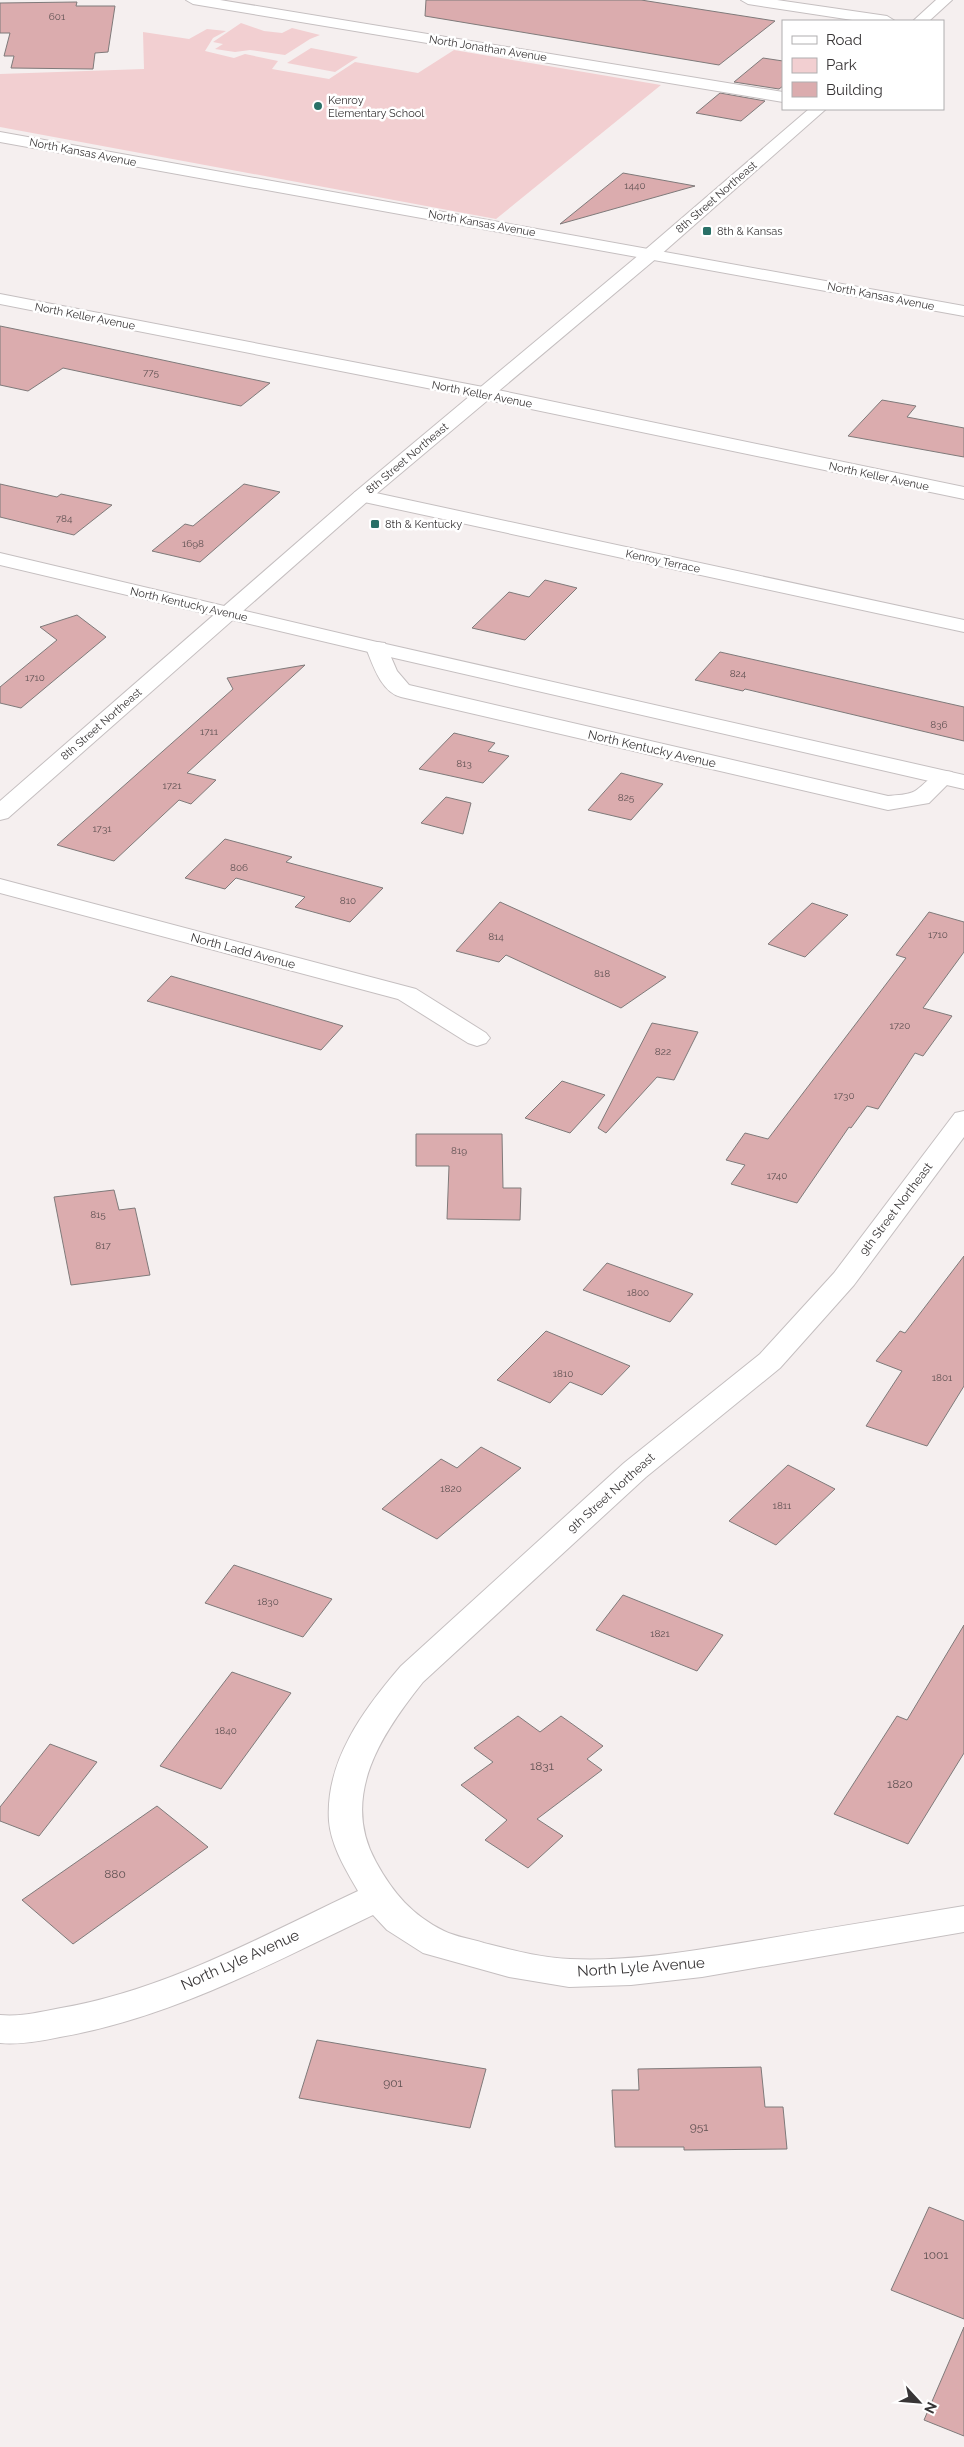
<svg xmlns="http://www.w3.org/2000/svg" width="964" height="2447" font-family="Raleway,sans-serif">
<style>
.green{fill:#f2cfd1}
.building{fill:#dbacae;stroke:#7f7a7a}
.lines{fill:none;stroke-linecap:round;stroke-linejoin:round}
.minor-casing{stroke:#c5bfc0;stroke-width:2}
.tertiary-casing{stroke:#c5bfc0;stroke-width:2}
.secondary-casing{stroke:#c5bfc0;stroke-width:2}
.minor{fill:#fff;fill-rule:evenodd}
.tertiary{fill:#fff;fill-rule:evenodd}
.secondary{fill:#fff;fill-rule:evenodd}
.poi-dot{fill:#297067;stroke:#fff;stroke-width:2}
.labels{text-anchor:middle;stroke-width:5;stroke-linejoin:round;paint-order:stroke}
.number-label{font-size:10px;fill:#615354}
.far-street-label{font-size:11px;fill:#383536;stroke:#fff}
.far-poi-label{font-size:11px;fill:#383536;stroke:#fff;text-anchor:start}
.street-label{font-size:12px;fill:#383536;stroke:#fff}
.near-number-label{font-size:12px;fill:#615354}
.near-street-label{font-size:15px;fill:#383536;stroke:#fff}
</style>
<rect width="100%" height="100%" fill="#f5efef"/>
<path class="green" d="M 241,23 L 264,31 L 282,33 L 292,28 L 320,35 L 310,39 L 285,55 L 250,50 L 235,52 L 215,49 L 223,44 L 213,42 Z
M 207,29 L 226,31 L 213,38 L 205,51 L 234,58 L 245,54 L 278,61 L 272,69 L 329,79 L 355,62 L 418,73 L 454,50 L 661,85 L 496,219 L 0,127 L 0,74 L 144,69 L 143,32 L 189,39 Z
M 311,48 L 358,57 L 335,72 L 287,63 Z"/>
<path class="building" d="M 426,0 L 641,0 L 775,21 L 719,65 L 425,16 Z
M 77,2 L 76,6 L 115,6 L 108,52 L 95,53 L 93,69 L 11,68 L 14,56 L 4,56 L 10,33 L 0,33 L 0,3 Z
M 763,58 L 783,61 L 783,86 L 779,89 L 734,82 Z
M 720,93 L 765,101 L 741,121 L 696,113 Z
M 623,173 L 695,186 L 560,224 Z
M 0,326 L 83,343 L 270,383 L 241,406 L 63,368 L 28,391 L 0,385 Z
M 882,400 L 916,406 L 907,417 L 964,428 L 964,457 L 848,436 Z
M 0,484 L 57,497 L 61,494 L 112,505 L 74,535 L 0,517 Z
M 244,484 L 280,492 L 200,562 L 152,551 L 185,524 L 193,526 Z
M 545,580 L 577,588 L 525,640 L 472,628 L 509,592 L 529,597 Z
M 77,615 L 106,637 L 21,708 L 0,703 L 0,687 L 57,640 L 40,627 Z
M 720,652 L 964,707 L 964,741 L 745,689 L 743,691 L 695,680 Z
M 305,665 L 187,773 L 216,780 L 191,804 L 179,800 L 114,861 L 57,845 L 233,689 L 227,678 Z
M 454,733 L 495,743 L 488,751 L 509,756 L 483,783 L 419,769 Z
M 621,773 L 663,784 L 631,820 L 588,810 Z
M 446,797 L 471,803 L 463,834 L 421,823 Z
M 225,839 L 292,857 L 286,862 L 383,888 L 350,922 L 295,907 L 305,897 L 236,878 L 225,889 L 185,878 Z
M 500,902 L 666,977 L 621,1008 L 506,955 L 499,962 L 456,951 Z
M 812,903 L 848,915 L 805,957 L 768,944 Z
M 929,912 L 964,922 L 964,952 L 923,1008 L 952,1016 L 923,1056 L 915,1053 L 878,1109 L 867,1106 L 851,1128 L 849,1127 L 797,1203 L 731,1184 L 745,1165 L 726,1160 L 745,1133 L 768,1139 L 906,958 L 896,955 Z
M 171,976 L 251,999 L 343,1026 L 321,1050 L 147,1001 Z
M 652,1023 L 698,1032 L 674,1080 L 657,1077 L 606,1133 L 598,1128 Z
M 562,1081 L 605,1095 L 570,1133 L 525,1118 Z
M 416,1134 L 502,1134 L 503,1188 L 521,1188 L 520,1220 L 447,1219 L 449,1166 L 416,1166 Z
M 114,1190 L 119,1210 L 135,1208 L 150,1275 L 71,1285 L 54,1197 Z
M 964,1256 L 964,1386 L 927,1446 L 866,1426 L 902,1371 L 876,1361 L 900,1331 L 905,1333 Z
M 607,1263 L 693,1294 L 670,1322 L 583,1290 Z
M 546,1331 L 630,1366 L 602,1395 L 570,1382 L 550,1403 L 497,1380 Z
M 481,1447 L 521,1468 L 437,1539 L 382,1509 L 441,1459 L 457,1468 Z
M 788,1465 L 835,1489 L 776,1545 L 729,1521 Z
M 234,1565 L 332,1599 L 303,1637 L 205,1603 Z
M 623,1595 L 723,1635 L 697,1671 L 596,1630 Z
M 964,1625 L 964,1753 L 908,1844 L 834,1814 L 897,1716 L 907,1720 Z
M 232,1672 L 291,1693 L 221,1789 L 160,1766 Z
M 518,1716 L 540,1732 L 561,1716 L 603,1746 L 587,1759 L 602,1770 L 537,1819 L 563,1836 L 528,1868 L 485,1840 L 507,1820 L 461,1785 L 493,1762 L 474,1748 Z
M 50,1744 L 97,1762 L 39,1836 L 0,1821 L 0,1807 Z
M 157,1806 L 208,1847 L 73,1944 L 22,1900 Z
M 317,2040 L 486,2069 L 470,2128 L 299,2098 Z
M 761,2067 L 765,2107 L 783,2107 L 787,2149 L 684,2150 L 684,2147 L 615,2147 L 612,2090 L 639,2090 L 638,2069 Z
M 929,2207 L 964,2221 L 964,2319 L 891,2290 Z
M 964,2327 L 964,2436 L 924,2420 Z"/>
<g class="lines">
<defs>
<path id="minor" d="M 186,0 L 220,0 L 783,92 L 783,102 L 193,4 Z
M 741,0 L 777,0 L 887,16 L 895,21 L 859,21 L 748,4 Z
M 0,132 L 964,306 L 964,316 L 0,142 Z
M 0,294 L 483,387 L 964,487 L 964,499 L 483,399 L 0,304 Z
M 362,490 L 964,620 L 964,632 L 355,500 L 352,496 L 355,492 Z
M 377,642 L 385,643 L 397,671 L 409,685 L 888,796 C 896,795 909,795 915,791 C 929,782 934,768 952,772 L 955,777 L 929,803 L 888,810 L 401,697 C 381,692 373,665 366,648 L 369,643 Z
M 0,879 L 416,989 L 486,1033 L 490,1038 L 486,1043 L 477,1046 L 468,1043 L 398,999 L 0,893 Z"/>
<path id="tertiary" d="M 936,0 L 952,0 L 929,21 L 913,21 Z
M 809,109 L 826,109 L 658,257 L 369,500 L 8,818 L 0,820 L 0,801 L 355,492 L 646,249 Z
M 964,1111 L 964,1137 L 854,1285 L 780,1368 L 646,1477 L 423,1682 C 383,1732 339,1796 376,1862 C 393,1893 412,1915 444,1931 C 456,1937 472,1939 484,1943 C 512,1950 542,1958 570,1959 C 633,1962 698,1950 759,1940 C 828,1928 896,1917 964,1906 L 964,1932 L 702,1977 L 631,1985 L 569,1987 L 509,1977 L 423,1953 L 387,1930 L 373,1915 C 272,1963 171,2018 60,2037 C 41,2041 20,2045 0,2043 L 0,2015 C 20,2017 41,2012 61,2008 C 166,1990 262,1936 358,1891 C 346,1870 331,1846 329,1821 C 325,1761 364,1709 401,1666 L 624,1463 L 760,1354 L 834,1273 L 955,1113 Z"/>
<path id="secondary" d="M 0,553 L 377,642 L 964,775 L 964,789 L 377,654 L 0,565 Z"/>
</defs>
<use href="#minor" class="minor-casing"/>
<use href="#tertiary" class="tertiary-casing"/>
<use href="#secondary" class="secondary-casing"/>
<use href="#minor" class="minor"/>
<use href="#tertiary" class="tertiary"/>
<use href="#secondary" class="secondary"/>
</g>
<g class="poi-dot">
<circle cx="318" cy="106" r="5"/>
<rect x="702" y="226" width="10" height="10" rx="2.5"/>
<rect x="370" y="519" width="10" height="10" rx="2.5"/>
</g>
<g class="labels">
<g class="number-label">
<text x="57" y="20">601</text>
<text x="635" y="189">1440</text>
<text x="151" y="376">775</text>
<text x="64" y="522">784</text>
<text x="193" y="547">1698</text>
<text x="738" y="677">824</text>
<text x="35" y="681">1710</text>
<text x="939" y="728">836</text>
<text x="209" y="735">1711</text>
<text x="464" y="767">813</text>
<text x="172" y="789">1721</text>
<text x="626" y="801">825</text>
<text x="102" y="832">1731</text>
<text x="239" y="871">806</text>
<text x="348" y="904">810</text>
<text x="938" y="938">1710</text>
<text x="496" y="940">814</text>
<text x="602" y="977">818</text>
<text x="900" y="1029">1720</text>
<text x="663" y="1055">822</text>
<text x="844" y="1099">1730</text>
<text x="459" y="1154">819</text>
<text x="777" y="1179">1740</text>
<text x="98" y="1218">815</text>
<text x="103" y="1249">817</text>
<text x="638" y="1296">1800</text>
<text x="563" y="1377">1810</text>
<text x="942" y="1381">1801</text>
<text x="451" y="1492">1820</text>
<text x="782" y="1509">1811</text>
<text x="268" y="1605">1830</text>
<text x="660" y="1637">1821</text>
<text x="226" y="1734">1840</text>
</g>
<g class="far-street-label">
<text transform="translate(488 48) rotate(9)" y="4">North Jonathan Avenue</text>
<text transform="translate(83 152) rotate(11)" y="4">North Kansas Avenue</text>
<text transform="translate(716 197) rotate(-41)" y="4">8th Street Northeast</text>
<text transform="translate(482 223) rotate(10)" y="4">North Kansas Avenue</text>
<text transform="translate(881 296) rotate(11)" y="4">North Kansas Avenue</text>
<text transform="translate(85 316) rotate(11)" y="4">North Keller Avenue</text>
<text transform="translate(482 394) rotate(11)" y="4">North Keller Avenue</text>
<text transform="translate(407 458) rotate(-40)" y="4">8th Street Northeast</text>
<text transform="translate(879 476) rotate(12)" y="4">North Keller Avenue</text>
<text transform="translate(663 561) rotate(12)" y="4">Kenroy Terrace</text>
<text transform="translate(189 604) rotate(13)" y="4">North Kentucky Avenue</text>
<text transform="translate(101 724) rotate(-41)" y="4">8th Street Northeast</text>
</g>
<g class="far-poi-label">
<text x="328" y="104">Kenroy<tspan x="328" dy="13">Elementary School</tspan></text>
<text x="717" y="235">8th &amp; Kansas</text>
<text x="385" y="528">8th &amp; Kentucky</text>
</g>
<g class="street-label">
<text transform="translate(652 749) rotate(13)" y="4">North Kentucky Avenue</text>
<text transform="translate(243 951) rotate(15)" y="4">North Ladd Avenue</text>
<text transform="translate(896 1209) rotate(-53)" y="4">9th Street Northeast</text>
<text transform="translate(611 1493) rotate(-42)" y="4">9th Street Northeast</text>
</g>
<g class="near-number-label">
<text x="542" y="1770">1831</text>
<text x="900" y="1788">1820</text>
<text x="115" y="1878">880</text>
<text x="393" y="2087">901</text>
<text x="699" y="2131">951</text>
<text x="936" y="2259">1001</text>
</g>
<g class="near-street-label">
<text transform="translate(240 1960) rotate(-24)" y="5">North Lyle Avenue</text>
<text transform="translate(641 1967) rotate(-4)" y="5">North Lyle Avenue</text>
</g>
</g>
<rect x="782" y="20" width="162" height="90" fill="#ffffff" stroke="#afaeaf"/>
<rect x="792" y="36" width="25" height="8" fill="#ffffff" stroke="#afaeaf"/>
<text x="826" y="45" font-size="15" fill="#383536">Road</text>
<rect x="792" y="58" width="25" height="15" fill="#f2cfd1" stroke="#afaeaf"/>
<text x="826" y="70" font-size="15" fill="#383536">Park</text>
<rect x="792" y="82" width="25" height="15" fill="#dbacae" stroke="#afaeaf"/>
<text x="826" y="95" font-size="15" fill="#383536">Building</text>
<g transform="translate(919 2402) rotate(116)" stroke="#ffffff" stroke-width="4" paint-order="stroke">
<path d="M0-4L9 19L0 12L-9 19Z" fill="#383536"/>
<text y="-8" font-size="14" font-weight="bold" text-anchor="middle" fill="#383536">N</text>
</g>
</svg>
